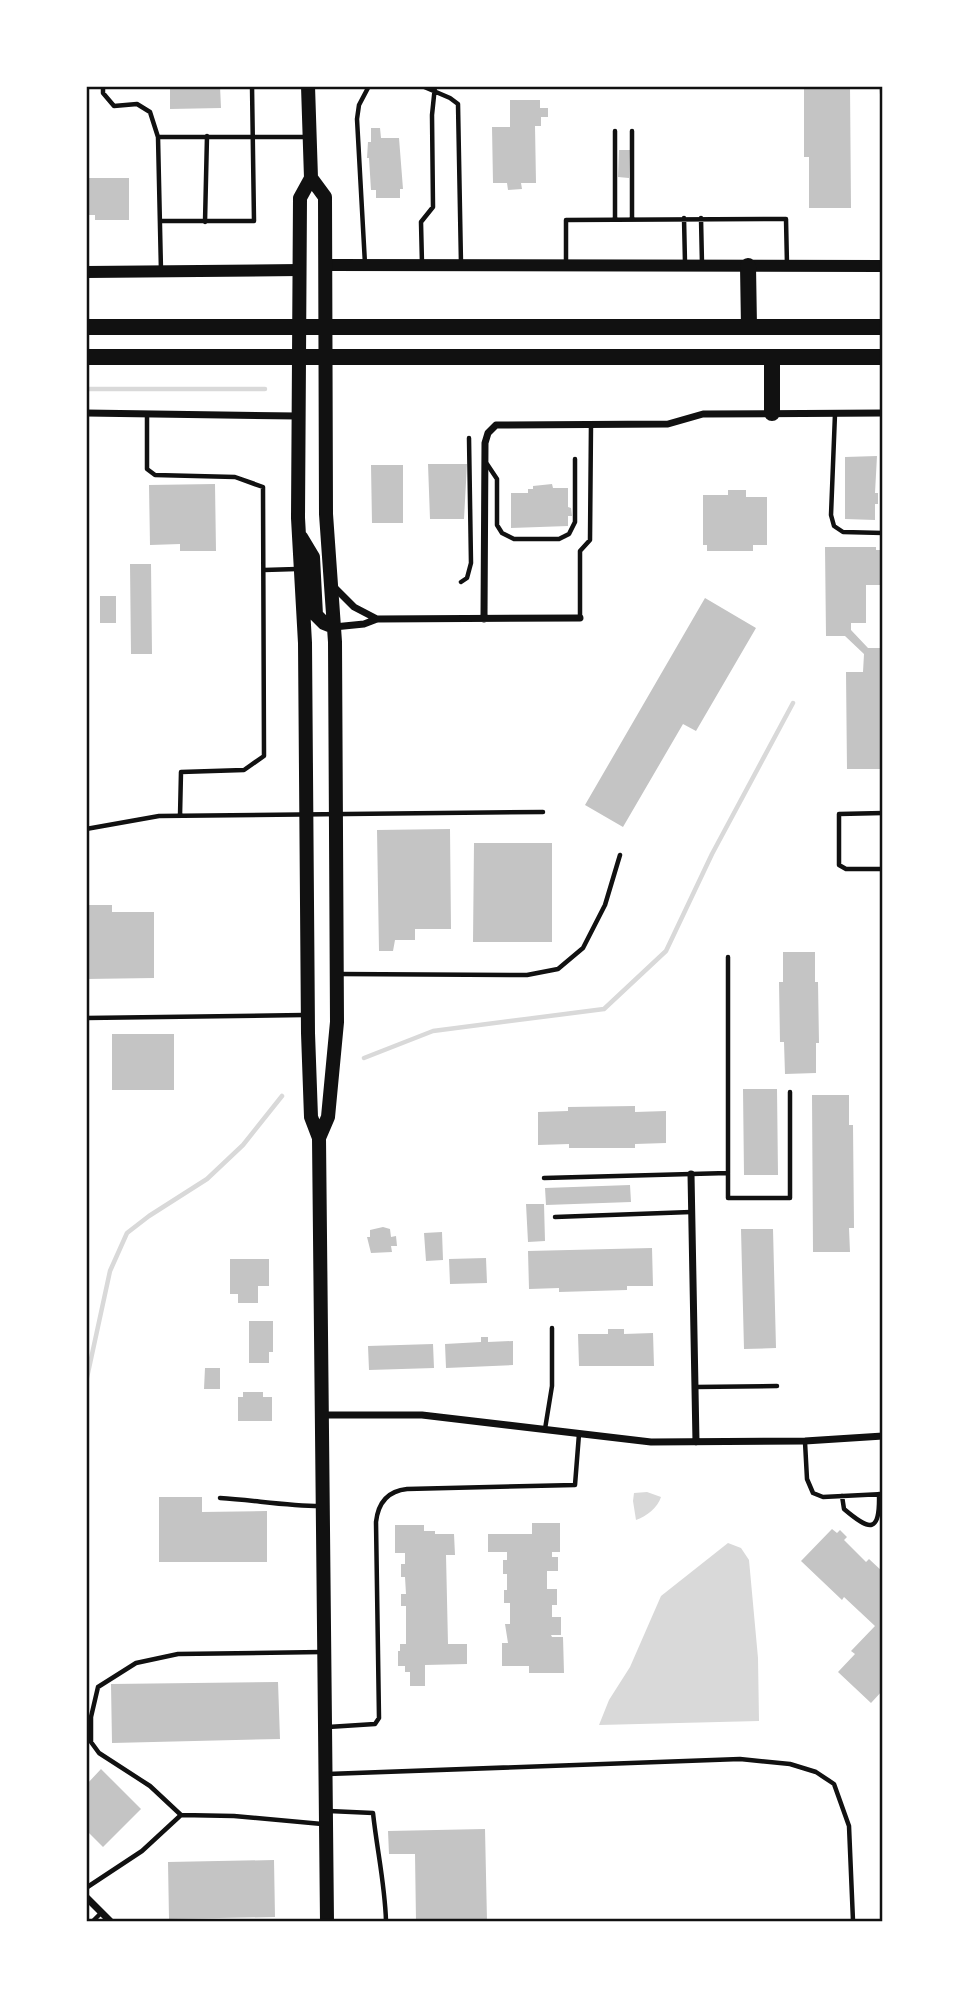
<svg xmlns="http://www.w3.org/2000/svg" width="969" height="2007" font-family="Karla,sans-serif">
<style>
.water{fill:#d9d9d9}
.lines{fill:none;stroke-linecap:round;stroke-linejoin:round}
.stream{stroke:#d9d9d9;stroke-width:4.5}
.building{fill:#c4c4c4}
.service{stroke:#111;stroke-width:4.5}
.minor{stroke:#111;stroke-width:7}
.tertiary{stroke:#111;stroke-width:12}
.secondary{stroke:#111;stroke-width:14}
.primary{stroke:#111;stroke-width:16}
.neatline{fill:none;stroke:#111;stroke-width:2.5}
</style>
<rect width="100%" height="100%" fill="#fff"/>
<path class="water" d="M 647,1492 L 661,1497 C 658,1507 646,1517 636,1520 L 633,1501 L 634,1493 Z
M 728,1543 L 741,1548 L 749,1560 L 758,1658 L 759,1721 L 599,1725 L 609,1700 L 630,1667 L 661,1596 Z"/>
<g class="lines">
<path class="stream" d="M 86,389 L 265,389
M 364,1058 L 433,1031 L 604,1009 L 666,951 L 712,854 L 793,703
M 86,1382 L 110,1271 L 127,1233 L 149,1216 L 207,1179 L 243,1145 L 282,1096"/>
</g>
<path class="building" d="M 170,86 L 220,86 L 221,108 L 170,109 Z
M 804,86 L 850,86 L 851,208 L 809,208 L 809,157 L 804,157 Z
M 510,100 L 540,100 L 540,108 L 548,108 L 548,117 L 541,117 L 541,126 L 535,126 L 536,183 L 521,183 L 522,189 L 508,190 L 507,183 L 493,183 L 492,127 L 510,127 Z
M 371,128 L 380,128 L 381,138 L 399,138 L 403,189 L 400,189 L 400,198 L 376,198 L 376,190 L 371,190 L 369,158 L 367,158 L 368,142 L 371,142 Z
M 619,150 L 630,150 L 629,178 L 618,177 Z
M 86,178 L 129,178 L 129,220 L 95,220 L 95,215 L 86,215 Z
M 877,456 L 875,493 L 878,493 L 878,504 L 875,504 L 875,520 L 845,519 L 845,457 Z
M 428,464 L 467,464 L 464,519 L 430,519 Z
M 371,465 L 403,465 L 403,523 L 372,523 Z
M 215,484 L 216,551 L 180,551 L 180,544 L 150,545 L 149,485 Z
M 552,484 L 553,488 L 568,488 L 568,507 L 571,508 L 572,516 L 568,516 L 568,526 L 511,528 L 511,493 L 528,493 L 528,489 L 533,489 L 533,486 Z
M 728,490 L 746,490 L 746,497 L 767,497 L 767,545 L 753,545 L 753,551 L 707,551 L 707,545 L 703,545 L 703,495 L 728,495 Z
M 825,547 L 876,547 L 876,550 L 883,550 L 883,585 L 866,585 L 866,623 L 851,623 L 851,630 L 868,648 L 883,648 L 883,769 L 847,769 L 846,672 L 863,672 L 864,654 L 845,636 L 826,636 Z
M 130,564 L 151,564 L 152,654 L 131,654 Z
M 100,596 L 116,596 L 116,623 L 100,623 Z
M 705,598 L 756,628 L 696,731 L 683,724 L 623,827 L 585,805 Z
M 450,829 L 451,929 L 415,929 L 415,940 L 395,940 L 393,951 L 379,951 L 377,830 Z
M 474,843 L 552,843 L 552,942 L 473,942 Z
M 86,905 L 112,905 L 112,912 L 154,912 L 154,978 L 86,979 Z
M 783,952 L 815,952 L 815,982 L 818,982 L 819,1043 L 816,1043 L 816,1073 L 785,1074 L 784,1042 L 780,1042 L 779,982 L 783,982 Z
M 112,1034 L 174,1034 L 174,1090 L 112,1090 Z
M 743,1089 L 777,1089 L 778,1175 L 744,1175 Z
M 812,1095 L 849,1095 L 849,1125 L 853,1125 L 854,1228 L 849,1228 L 850,1252 L 813,1252 Z
M 635,1106 L 635,1112 L 666,1111 L 666,1143 L 635,1144 L 635,1148 L 569,1148 L 569,1144 L 538,1145 L 538,1112 L 568,1111 L 568,1107 Z
M 630,1185 L 631,1202 L 546,1205 L 545,1188 Z
M 526,1204 L 544,1204 L 545,1241 L 528,1242 Z
M 383,1227 L 390,1229 L 391,1237 L 396,1236 L 397,1246 L 391,1246 L 392,1252 L 371,1253 L 367,1237 L 370,1237 L 370,1230 Z
M 741,1229 L 773,1229 L 776,1348 L 744,1349 Z
M 442,1232 L 443,1260 L 426,1261 L 424,1233 Z
M 652,1248 L 653,1286 L 627,1286 L 627,1290 L 559,1292 L 559,1288 L 529,1289 L 528,1251 Z
M 486,1258 L 487,1283 L 450,1284 L 449,1259 Z
M 230,1259 L 269,1259 L 269,1286 L 258,1286 L 258,1303 L 238,1303 L 238,1294 L 230,1294 Z
M 249,1321 L 273,1321 L 273,1352 L 269,1352 L 269,1363 L 249,1363 Z
M 608,1329 L 624,1329 L 624,1334 L 653,1333 L 654,1366 L 579,1366 L 578,1334 L 608,1334 Z
M 481,1337 L 488,1337 L 488,1342 L 513,1341 L 513,1365 L 446,1368 L 445,1344 L 481,1342 Z
M 433,1344 L 434,1368 L 369,1370 L 368,1346 Z
M 205,1368 L 220,1368 L 220,1389 L 204,1389 Z
M 243,1392 L 263,1392 L 263,1397 L 272,1397 L 272,1421 L 238,1421 L 238,1397 L 243,1397 Z
M 159,1497 L 202,1497 L 202,1512 L 267,1511 L 267,1562 L 159,1562 Z
M 532,1523 L 560,1523 L 560,1552 L 552,1552 L 552,1557 L 558,1557 L 558,1571 L 547,1571 L 547,1589 L 557,1589 L 557,1605 L 552,1605 L 552,1617 L 561,1617 L 561,1635 L 551,1635 L 552,1637 L 563,1637 L 564,1673 L 529,1673 L 529,1666 L 502,1666 L 502,1643 L 508,1643 L 505,1624 L 510,1624 L 510,1603 L 504,1603 L 504,1590 L 507,1590 L 507,1574 L 503,1574 L 503,1560 L 507,1560 L 507,1552 L 488,1552 L 488,1534 L 532,1534 Z
M 395,1525 L 424,1525 L 424,1531 L 435,1531 L 435,1534 L 454,1534 L 455,1555 L 446,1555 L 448,1644 L 467,1644 L 467,1664 L 425,1665 L 425,1686 L 410,1686 L 410,1672 L 405,1672 L 405,1666 L 398,1666 L 398,1651 L 400,1651 L 400,1644 L 406,1644 L 406,1606 L 401,1606 L 401,1594 L 406,1594 L 405,1577 L 401,1577 L 401,1564 L 405,1564 L 405,1553 L 395,1553 Z
M 832,1529 L 837,1533 L 840,1530 L 847,1537 L 844,1540 L 866,1562 L 869,1559 L 883,1572 L 883,1690 L 871,1703 L 838,1672 L 855,1654 L 851,1651 L 875,1626 L 844,1597 L 842,1600 L 801,1561 Z
M 278,1682 L 280,1739 L 112,1743 L 111,1684 Z
M 101,1769 L 141,1809 L 103,1847 L 86,1830 L 86,1785 Z
M 485,1829 L 487,1921 L 416,1921 L 415,1854 L 389,1854 L 388,1831 Z
M 274,1860 L 275,1917 L 169,1919 L 168,1862 Z"/>
<g class="lines">
<path class="service" d="M 103,86 L 103,93 L 114,106 L 137,104 L 150,112 L 158,137 L 309,137
M 422,86 L 450,98 L 458,104 L 461,264
M 882,86 L 883,121
M 615,131 L 615,219
M 632,131 L 632,219
M 158,137 L 161,271
M 684,218 L 685,263
M 701,218 L 702,264
M 160,221 L 254,221 L 252,86
M 205,222 L 207,136
M 566,263 L 566,220 L 786,219 L 787,265
M 365,264 L 357,119 L 359,105 L 369,86
M 422,264 L 421,222 L 433,207 L 432,115 L 435,86
M 147,414 L 147,469 L 155,475 L 235,477 L 263,487 L 264,756 L 244,770 L 181,772 L 180,816
M 835,414 L 831,515 L 834,526 L 843,532 L 883,533
M 487,464 L 497,479 L 497,525 L 502,533 L 514,539 L 559,539 L 569,534 L 575,522 L 575,459
M 264,570 L 297,569
M 461,582 L 467,578 L 471,563 L 469,438
M 580,618 L 580,551 L 590,540 L 591,424
M 883,813 L 839,814 L 839,865 L 846,869 L 883,869
M 86,829 L 159,816 L 543,812
M 728,957 L 728,1198 L 790,1198 L 790,1092
M 339,974 L 527,975 L 558,969 L 583,948 L 605,905 L 620,855
M 86,1018 L 304,1015
M 544,1178 L 728,1173
M 555,1217 L 691,1212
M 695,1387 L 777,1386
M 545,1429 L 552,1386 L 552,1328
M 805,1442 L 807,1479 L 813,1493 L 823,1497 L 883,1494
M 842,1496 L 844,1509 C 870,1531 880,1534 879,1494
M 220,1498 C 254,1500 286,1506 320,1506
M 328,1727 L 375,1724 L 379,1718 L 376,1522 C 378,1504 387,1491 407,1489 L 575,1485 L 579,1434
M 328,1774 L 740,1759 L 790,1764 L 816,1772 L 834,1784 L 849,1826 L 853,1921
M 329,1811 L 373,1813 C 377,1850 385,1885 386,1921
M 181,1815 L 150,1786 L 99,1753 L 91,1742 L 91,1717 L 98,1687 L 136,1663 L 178,1654 L 322,1652
M 86,1888 L 142,1851 L 181,1815 L 234,1816 L 322,1824
M 93,1921 L 101,1913"/>
<path class="minor" d="M 86,413 L 297,416
M 333,586 L 354,607 L 377,619
M 484,619 L 485,443 L 488,433 L 496,425 L 668,424 L 703,414 L 883,413
M 334,627 L 364,624 L 377,619 L 580,618
M 691,1174 L 696,1442
M 321,1415 L 422,1415 L 651,1442 L 805,1441 L 883,1436
M 86,1897 L 110,1921"/>
<path class="tertiary" d="M 327,265 L 883,266
M 86,272 L 300,270"/>
<path class="secondary" d="M 308,86 L 311,178 L 300,198 L 298,518 L 305,643 L 308,1033 L 311,1117 L 319,1138 L 327,1921
M 311,178 L 325,197 L 326,514 L 335,642 L 337,1022 L 328,1117 L 319,1138
M 301,537 L 313,557 L 316,615 L 324,623 L 334,627"/>
<path class="primary" d="M 748,266 L 749,327
M 86,327 L 883,327
M 86,357 L 883,357
M 772,357 L 772,413"/>
</g>
<rect width="969" height="2007" fill="none" stroke="#ffffff" stroke-width="175"/>
<rect x="88" y="88" width="793" height="1832" class="neatline"/>
</svg>
